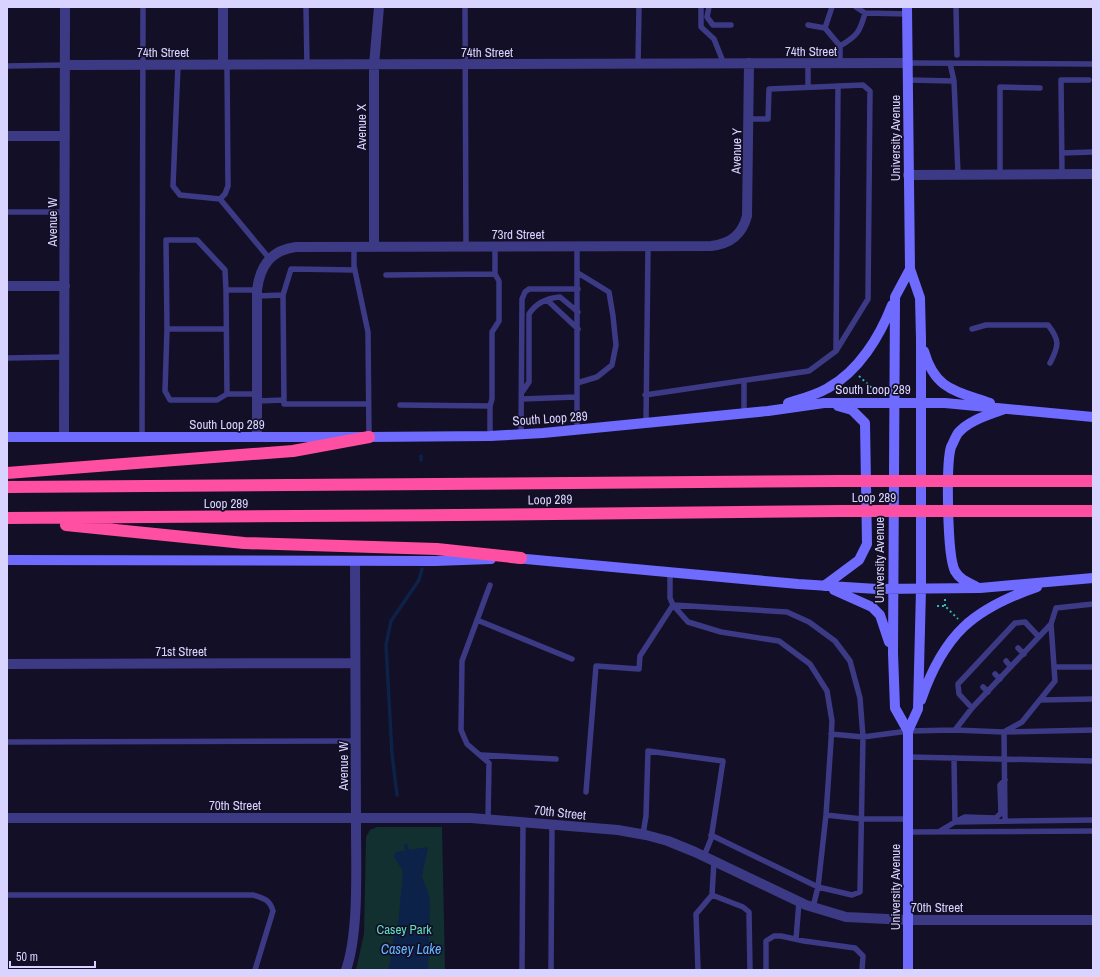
<svg xmlns="http://www.w3.org/2000/svg" width="1100" height="977" font-family="'Archivo Narrow',sans-serif">
<style>
.green{fill:#12302f}
.water{fill:#0c2248}
.lines{fill:none;stroke-linecap:round;stroke-linejoin:round}
.stream{stroke:#0c2248;stroke-width:3.5}
.path{stroke:#2fb8b0;stroke-width:2;stroke-dasharray:2 3;stroke-linecap:butt}
.lane{stroke:#3d3a85;stroke-width:5.5}
.street{stroke:#3d3a85;stroke-width:10}
.secondary{stroke:#6f6bff;stroke-width:10}
.highway{stroke:#ff4fa3;stroke-width:12}
.highway-bridge{stroke:#ff4fa3;stroke-width:12}
.labels{text-anchor:middle;stroke-width:3.5;stroke-linejoin:round;paint-order:stroke}
.street-label{font-size:13px;fill:#d9d4ff;stroke:#130f26}
.park-label{font-size:13px;fill:#5fe0c0;stroke:#130f26}
.water-label{font-size:14px;font-style:italic;fill:#62b6ff;stroke:#130f26}
</style>
<rect width="100%" height="100%" fill="#130f26"/>
<path class="green" d="M 377,827 L 442,827 L 445,970 L 356,970 L 364,934 L 366,837 L 370,830 Z"/>
<path class="water" d="M 428,847 L 422,876 L 429,895 L 430,905 L 428,970 L 388,970 C 393,956 391,937 398,925 L 403,871 L 394,857 L 396,852 Z"/>
<g class="lines">
<path class="stream" d="M 421,460 L 421,456
M 397,795 L 392,754 L 386,645 L 391,621 L 419,580 L 422,569
M 406,846 L 407,850"/>
<path class="path" d="M 859,376 L 873,389 L 873,392
M 873,389 L 882,389
M 945,599 L 945,606
M 937,606 L 945,606 L 958,619"/>
<path class="lane" d="M 306,7 L 307,65
M 465,7 L 466,247
M 701,7 L 701,27 L 714,39 L 724,64
M 709,7 L 707,17 L 713,25 L 731,25
M 832,7 L 825,28 L 840,46
M 856,7 L 865,13 L 908,14
M 956,7 L 957,55
M 808,25 L 825,28
M 908,63 L 1093,64
M 950,63 L 954,81 L 958,174
M 808,64 L 808,86
M 840,64 L 840,46 C 857,36 860,32 865,13
M 178,65 L 173,186 L 180,195 L 220,199
M 227,65 L 228,186 L 225,194 L 220,199 L 269,258
M 638,65 L 639,7
M 7,66 L 66,65
M 908,80 L 954,81
M 1062,153 L 1093,152
M 1000,174 L 1000,87 L 1040,88
M 1062,174 L 1061,80 L 1089,80
M 7,212 L 65,212
M 354,247 L 354,266 L 368,332 L 369,437
M 355,270 L 291,269 L 283,295 L 284,404 L 368,404
M 386,275 L 495,274
M 257,290 L 226,290 L 227,394 L 257,394
M 257,296 L 283,295
M 547,300 L 578,329
M 167,329 L 166,240 L 197,240 L 225,270 L 226,290
M 226,329 L 167,329 L 165,391 L 170,400 L 217,400 L 227,394
M 972,329 L 986,325 L 1048,325 C 1060,340 1059,346 1050,363
M 836,351 L 838,86
M 7,358 L 65,357
M 577,383 L 597,377 L 612,365 L 616,345 L 613,316 L 609,292 L 578,273
M 523,391 L 529,382 L 529,314 C 536,303 547,298 560,297 L 578,312
M 645,395 L 809,371 L 836,351 L 868,299 L 870,91 L 863,85 L 769,89 L 768,119 L 749,119
M 522,399 L 576,397
M 257,401 L 284,400
M 400,405 L 490,406
M 744,412 L 744,381
M 646,423 L 648,246
M 577,430 L 577,246
M 521,434 L 522,299 L 525,292 L 529,289 L 578,289
M 490,436 L 490,406 L 492,399 L 492,332 L 499,321 L 499,281 L 495,274 L 495,247
M 142,437 L 143,7
M 670,572 L 670,598 L 673,605 L 787,612 L 809,622 L 835,641 L 850,661 L 860,698 L 863,737 L 860,892 L 852,895 L 818,887 L 711,835
M 477,620 L 572,659
M 1018,648 L 1024,654
M 1006,661 L 1011,667
M 1056,667 L 1093,667
M 995,674 L 1000,679
M 983,687 L 988,692
M 1040,700 L 1093,699
M 972,708 L 959,694 L 958,684 L 1015,623 L 1025,622 L 1039,637
M 955,730 L 972,708 L 1051,624
M 831,734 L 863,737 L 908,731 L 955,730 L 1004,732 L 1022,722 L 1055,681 L 1051,624 L 1056,608 L 1093,604
M 7,742 L 356,741
M 481,755 L 556,759
M 908,757 L 1093,761
M 586,792 L 596,666 L 639,669 L 640,656 L 673,605 L 688,622 L 721,632 L 779,641 L 810,664 L 827,691 L 832,721 L 831,741 L 826,815 L 818,887 L 813,907
M 826,815 L 862,819 L 908,819
M 488,819 L 489,763 L 467,744 L 461,730 L 462,661 L 490,585
M 957,821 L 965,817 L 996,818 L 1001,813 L 1000,785 L 1005,780
M 1005,821 L 1004,732 L 1093,730
M 955,822 L 1093,820
M 940,831 L 955,822 L 954,758
M 908,832 L 1093,831
M 643,834 L 646,816 L 648,751 L 723,761 L 711,839 L 704,856
M 7,895 L 253,895 C 264,898 270,900 273,911 L 255,970
M 712,895 L 743,907 L 749,912 L 750,970
M 796,939 L 799,902
M 522,970 L 523,821
M 551,970 L 552,824
M 698,970 L 696,914 L 712,895 L 714,861
M 766,970 L 766,941 L 774,936 L 781,936 L 804,941 L 855,948 L 863,956 L 862,970"/>
<path class="street" d="M 66,65 L 908,63
M 223,65 L 223,7
M 7,136 L 65,136
M 908,175 L 1093,174
M 374,247 L 374,65 L 379,7
M 7,286 L 65,286
M 64,437 L 65,7
M 257,437 L 257,290 C 260,266 271,250 296,247 L 711,246 C 730,244 742,235 747,216 L 749,63
M 7,664 L 355,663
M 7,818 L 471,818 L 618,830 L 646,835 L 668,841 L 695,852 L 806,905 L 846,917 L 908,920 L 1093,920
M 346,970 C 359,932 356,870 356,828 C 356,739 355,650 355,561"/>
<path class="secondary" d="M 907,7 L 910,269 L 920,298 L 921,339 L 921,589 L 918,709 L 908,731 L 908,970
M 924,351 C 935,390 956,391 990,403
M 788,403 C 801,399 816,395 828,388 C 859,371 880,336 892,305
M 7,437 L 369,437 L 490,436 L 543,433 L 768,411 L 824,403 L 945,403 L 1093,417
M 515,558 L 798,584 L 877,589 L 980,588 L 1093,578
M 7,560 L 435,561 L 491,559
M 824,586 L 859,560 L 867,544 L 865,423 L 852,410 L 838,406
M 977,587 C 968,582 960,580 955,571 C 947,556 946,463 951,447 C 953,443 956,436 958,433 C 969,420 989,415 1004,409
M 834,590 L 872,607 L 880,615 L 889,642
M 921,700 C 944,634 973,609 1037,587
M 908,731 L 895,708 L 893,653 L 895,297 L 910,269"/>
<path class="highway" d="M 7,473 L 293,451 L 369,437
M 975,481 L 1093,481
M 7,487 L 842,481
M 974,511 L 1093,511
M 7,518 C 285,518 564,513 842,511
M 66,525 L 244,543 L 437,549 L 521,558"/>
<path class="highway-bridge" d="M 842,481 L 975,481
M 842,511 L 974,511"/>
</g>
<g class="labels">
<g class="street-label">
<text x="811" y="56">74th Street</text>
<text x="163" y="57">74th Street</text>
<text x="487" y="57">74th Street</text>
<text transform="translate(361 127) rotate(-90)" y="5">Avenue X</text>
<text transform="translate(895 138) rotate(-90)" y="5">University Avenue</text>
<text transform="translate(736 151) rotate(-89)" y="5">Avenue Y</text>
<text transform="translate(52 222) rotate(-90)" y="5">Avenue W</text>
<text x="518" y="239">73rd Street</text>
<text x="873" y="394">South Loop 289</text>
<text transform="translate(550 418) rotate(-4)" y="5">South Loop 289</text>
<text x="227" y="429">South Loop 289</text>
<text x="874" y="502">Loop 289</text>
<text transform="translate(550 499) rotate(-1)" y="5">Loop 289</text>
<text x="226" y="508">Loop 289</text>
<text transform="translate(879 560) rotate(-90)" y="5">University Avenue</text>
<text x="181" y="656">71st Street</text>
<text transform="translate(343 766) rotate(-90)" y="5">Avenue W</text>
<text x="235" y="810">70th Street</text>
<text transform="translate(560 812) rotate(6)" y="5">70th Street</text>
<text transform="translate(895 887) rotate(-90)" y="5">University Avenue</text>
<text x="937" y="912">70th Street</text>
</g>
<g class="park-label">
<text x="404" y="934">Casey Park</text>
</g>
<g class="water-label">
<text x="411" y="954">Casey Lake</text>
</g>
</g>
<rect width="1100" height="977" fill="none" stroke="#d9d4ff" stroke-width="16"/>
<path d="M10 961v6h85v-6" fill="none" stroke="#d9d4ff" stroke-width="2"/>
<text x="16" y="961" font-size="12" fill="#d9d4ff" stroke="#130f26" stroke-width="3" paint-order="stroke">50 m</text>
</svg>
